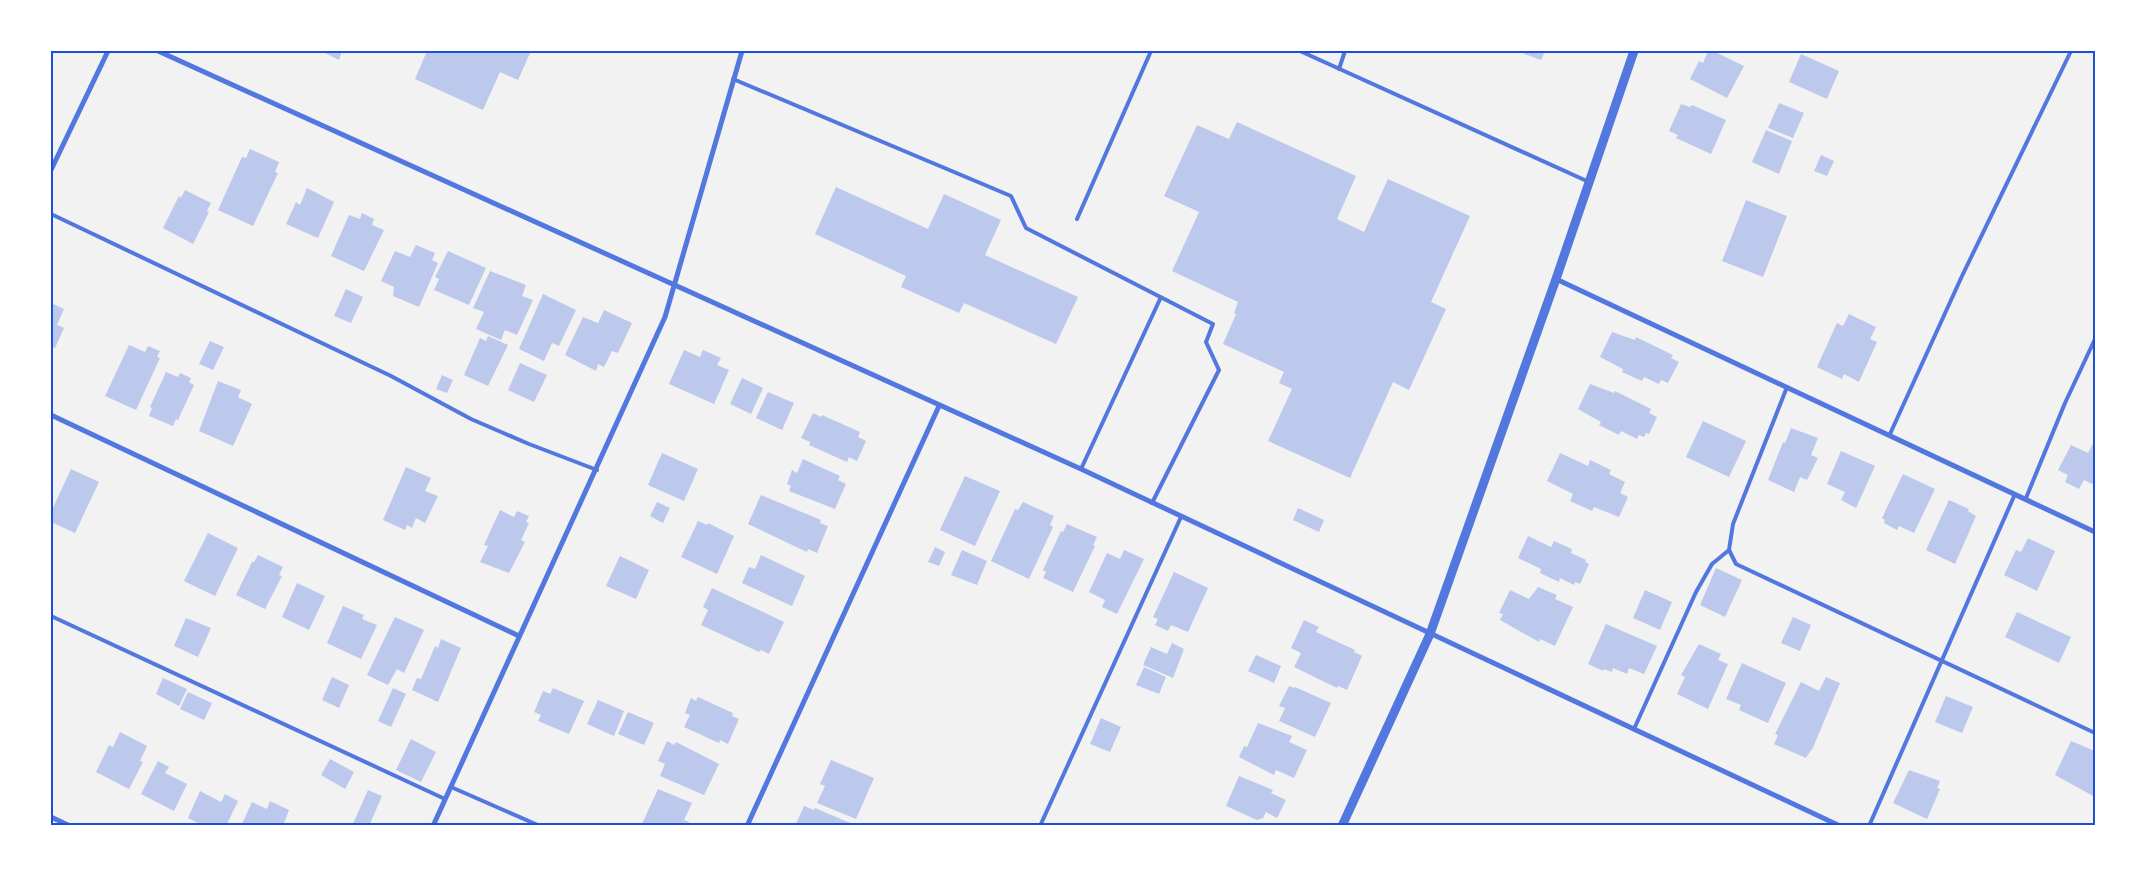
<svg xmlns="http://www.w3.org/2000/svg" width="2146" height="877" font-family="Signika,sans-serif">
<style>
.building{fill:#bdc9ec}
.lines{fill:none;stroke-linecap:round;stroke-linejoin:round}
.service{stroke:#5277de;stroke-width:4}
.minor{stroke:#5277de;stroke-width:5}
.tertiary{stroke:#5277de;stroke-width:9}
.neatline{fill:none;stroke:#1d4ed8;stroke-width:2}
</style>
<rect width="100%" height="100%" fill="#f2f2f2"/>
<path class="building" d="M 321,51 L 342,51 L 339,60 Z
M 427,51 L 531,51 L 518,80 L 500,72 L 483,110 L 415,79 Z
M 1517,51 L 1545,51 L 1541,60 Z
M 1708,51 L 1713,51 L 1744,66 L 1727,98 L 1690,79 L 1699,61 L 1703,63 Z
M 1801,54 L 1839,71 L 1827,99 L 1789,82 Z
M 1779,103 L 1804,113 L 1793,138 L 1768,128 Z
M 1681,104 L 1690,107 L 1692,105 L 1726,120 L 1711,154 L 1676,138 L 1678,135 L 1669,131 Z
M 1237,122 L 1356,176 L 1337,219 L 1364,232 L 1388,179 L 1470,216 L 1431,302 L 1446,309 L 1409,390 L 1393,382 L 1350,478 L 1268,441 L 1292,389 L 1279,383 L 1284,372 L 1223,344 L 1236,314 L 1234,313 L 1238,302 L 1172,271 L 1199,212 L 1164,196 L 1197,125 L 1229,139 Z
M 1766,130 L 1792,141 L 1779,174 L 1752,162 Z
M 250,149 L 279,162 L 275,172 L 278,173 L 253,226 L 218,210 L 242,157 L 246,158 Z
M 1821,155 L 1834,161 L 1827,176 L 1814,171 Z
M 836,187 L 928,229 L 944,194 L 1001,220 L 985,255 L 1078,297 L 1056,344 L 964,303 L 959,313 L 901,287 L 906,276 L 815,234 Z
M 307,188 L 334,202 L 318,238 L 286,224 L 296,202 L 300,205 Z
M 185,190 L 211,203 L 207,211 L 209,212 L 193,244 L 163,228 L 179,196 L 181,198 Z
M 1746,200 L 1787,216 L 1763,277 L 1722,261 Z
M 362,213 L 374,219 L 372,225 L 384,230 L 364,271 L 331,256 L 349,215 L 360,219 Z
M 416,245 L 435,253 L 432,260 L 438,263 L 419,307 L 393,296 L 394,287 L 381,281 L 395,251 L 410,257 Z
M 448,251 L 486,268 L 469,305 L 434,290 L 439,279 L 435,277 Z
M 490,271 L 526,285 L 522,296 L 533,300 L 517,335 L 505,330 L 501,340 L 476,329 L 484,312 L 473,308 Z
M 346,289 L 363,297 L 351,323 L 334,316 Z
M 543,294 L 576,310 L 559,346 L 552,343 L 544,361 L 519,349 Z
M 51,303 L 64,309 L 57,325 L 64,328 L 55,348 L 51,346 Z
M 604,310 L 632,323 L 618,353 L 612,351 L 604,367 L 598,364 L 596,371 L 565,355 L 583,317 L 598,323 Z
M 1849,314 L 1876,327 L 1870,339 L 1877,342 L 1859,382 L 1844,374 L 1842,379 L 1817,367 L 1837,323 L 1843,326 Z
M 1612,332 L 1635,340 L 1636,337 L 1673,355 L 1671,358 L 1679,362 L 1668,383 L 1661,380 L 1659,384 L 1644,377 L 1642,381 L 1622,372 L 1623,369 L 1600,357 Z
M 488,336 L 508,345 L 488,386 L 464,375 L 480,338 L 486,341 Z
M 210,341 L 224,347 L 213,370 L 199,364 Z
M 129,345 L 145,352 L 148,346 L 160,351 L 157,357 L 160,358 L 136,410 L 105,396 Z
M 684,350 L 700,357 L 703,350 L 721,358 L 717,365 L 729,370 L 714,404 L 669,384 Z
M 520,363 L 547,375 L 534,402 L 508,390 Z
M 166,372 L 178,377 L 180,373 L 191,378 L 189,382 L 194,385 L 178,420 L 176,419 L 173,426 L 149,416 L 152,408 L 150,407 Z
M 442,375 L 453,380 L 447,393 L 436,389 Z
M 742,378 L 763,388 L 751,414 L 730,404 Z
M 218,381 L 241,390 L 238,397 L 252,404 L 233,446 L 199,431 Z
M 1590,384 L 1614,393 L 1615,391 L 1651,409 L 1649,413 L 1657,417 L 1649,434 L 1646,433 L 1644,437 L 1639,435 L 1637,439 L 1621,431 L 1619,435 L 1599,425 L 1601,422 L 1578,409 Z
M 768,392 L 794,403 L 782,430 L 756,418 Z
M 813,413 L 821,417 L 822,415 L 860,432 L 858,437 L 866,441 L 857,461 L 849,457 L 847,462 L 809,445 L 810,442 L 801,438 Z
M 1703,421 L 1746,441 L 1729,477 L 1686,457 Z
M 1791,428 L 1818,438 L 1811,455 L 1818,458 L 1807,480 L 1800,477 L 1794,492 L 1768,480 L 1783,442 L 1785,443 Z
M 2095,440 L 2095,479 L 2092,484 L 2084,480 L 2079,489 L 2065,482 L 2068,475 L 2058,470 L 2071,445 L 2088,453 Z
M 1841,451 L 1875,466 L 1856,508 L 1841,500 L 1845,492 L 1827,484 Z
M 662,453 L 698,469 L 684,501 L 648,485 Z
M 1560,453 L 1588,466 L 1590,460 L 1611,470 L 1609,474 L 1625,482 L 1620,493 L 1628,497 L 1619,517 L 1594,507 L 1592,511 L 1570,501 L 1573,494 L 1547,481 Z
M 803,459 L 840,476 L 838,480 L 846,484 L 835,509 L 789,491 L 791,486 L 787,484 L 792,470 L 797,473 Z
M 406,467 L 431,478 L 425,491 L 438,496 L 425,523 L 416,518 L 412,528 L 407,525 L 405,530 L 383,520 Z
M 71,469 L 99,482 L 75,533 L 51,522 L 51,512 Z
M 1903,474 L 1935,489 L 1914,533 L 1899,526 L 1897,530 L 1884,523 L 1885,520 L 1882,518 Z
M 965,476 L 1000,491 L 975,546 L 940,530 Z
M 761,495 L 821,520 L 820,523 L 828,526 L 817,553 L 808,549 L 807,552 L 748,524 Z
M 1949,500 L 1969,509 L 1968,511 L 1976,516 L 1955,564 L 1926,550 Z
M 657,502 L 670,508 L 663,523 L 650,516 Z
M 1023,502 L 1054,516 L 1050,525 L 1053,527 L 1029,579 L 991,561 L 1015,509 L 1018,510 Z
M 1298,508 L 1324,520 L 1319,532 L 1293,520 Z
M 500,510 L 514,517 L 517,511 L 529,516 L 526,522 L 529,523 L 521,540 L 525,542 L 509,573 L 480,562 L 488,546 L 484,545 Z
M 698,521 L 707,525 L 708,523 L 734,536 L 717,574 L 681,557 Z
M 1067,524 L 1097,537 L 1093,545 L 1095,546 L 1073,592 L 1043,578 L 1046,572 L 1043,570 L 1061,531 L 1063,532 Z
M 208,533 L 238,548 L 215,596 L 184,581 Z
M 1528,536 L 1551,547 L 1554,541 L 1572,549 L 1571,553 L 1586,560 L 1585,562 L 1589,564 L 1580,584 L 1575,582 L 1574,585 L 1560,578 L 1559,582 L 1540,573 L 1541,569 L 1518,558 Z
M 2028,538 L 2055,551 L 2037,591 L 2004,575 L 2016,550 L 2021,552 Z
M 935,547 L 945,552 L 939,566 L 928,562 Z
M 962,550 L 987,561 L 977,585 L 951,575 Z
M 1124,550 L 1144,559 L 1117,614 L 1102,607 L 1105,600 L 1089,592 L 1107,553 L 1120,559 Z
M 258,555 L 283,567 L 279,575 L 282,576 L 265,609 L 236,595 L 252,562 L 254,562 Z
M 761,555 L 805,576 L 792,606 L 742,583 L 749,567 L 755,569 Z
M 620,556 L 649,570 L 636,599 L 606,586 Z
M 1716,568 L 1742,580 L 1725,617 L 1700,605 Z
M 1174,572 L 1208,588 L 1188,632 L 1171,625 L 1168,631 L 1155,625 L 1158,619 L 1153,617 Z
M 297,583 L 325,596 L 309,630 L 282,617 Z
M 1538,587 L 1557,595 L 1555,599 L 1573,607 L 1555,646 L 1540,639 L 1539,642 L 1500,620 L 1503,614 L 1499,613 L 1510,590 L 1529,599 Z
M 712,588 L 784,622 L 769,654 L 761,650 L 759,652 L 701,625 L 708,610 L 703,607 Z
M 1645,590 L 1672,602 L 1660,630 L 1633,618 Z
M 343,606 L 364,615 L 362,619 L 377,625 L 361,659 L 327,643 Z
M 2017,612 L 2071,637 L 2059,663 L 2005,637 Z
M 395,617 L 424,630 L 404,673 L 397,669 L 388,685 L 367,675 Z
M 1793,617 L 1811,625 L 1800,651 L 1781,643 Z
M 186,618 L 211,628 L 198,657 L 174,646 Z
M 1304,620 L 1319,627 L 1316,632 L 1355,650 L 1354,652 L 1362,656 L 1347,690 L 1338,686 L 1337,688 L 1294,667 L 1301,653 L 1291,648 Z
M 1606,624 L 1657,646 L 1644,674 L 1629,668 L 1627,674 L 1613,668 L 1612,672 L 1604,669 L 1603,671 L 1588,664 Z
M 441,639 L 461,648 L 438,702 L 412,690 L 417,678 L 421,679 L 435,646 L 438,648 Z
M 1172,643 L 1184,649 L 1173,678 L 1143,665 L 1151,647 L 1167,654 Z
M 1699,644 L 1721,654 L 1718,660 L 1728,664 L 1708,709 L 1677,694 L 1685,677 L 1681,675 Z
M 1256,655 L 1281,666 L 1274,683 L 1248,671 Z
M 1742,663 L 1786,683 L 1768,723 L 1739,710 L 1741,705 L 1726,699 Z
M 1144,667 L 1166,677 L 1159,694 L 1136,685 Z
M 332,677 L 349,685 L 339,708 L 322,700 Z
M 1826,677 L 1840,683 L 1812,750 L 1811,750 L 1806,758 L 1774,744 L 1778,735 L 1775,734 L 1801,682 L 1819,691 Z
M 163,678 L 187,689 L 179,706 L 156,694 Z
M 1289,686 L 1294,688 L 1295,687 L 1331,703 L 1315,737 L 1279,721 L 1285,708 L 1279,706 Z
M 393,688 L 406,694 L 391,727 L 378,721 Z
M 553,688 L 584,701 L 569,734 L 538,721 L 541,715 L 534,712 L 543,691 L 550,694 Z
M 188,692 L 212,703 L 204,720 L 180,709 Z
M 1946,696 L 1973,707 L 1962,733 L 1935,722 Z
M 698,697 L 733,713 L 732,716 L 739,719 L 728,744 L 720,740 L 719,743 L 684,727 L 690,715 L 685,713 L 691,698 L 696,701 Z
M 598,700 L 624,711 L 614,736 L 587,724 Z
M 628,712 L 654,723 L 644,745 L 618,734 Z
M 1101,718 L 1121,727 L 1110,752 L 1090,744 Z
M 1258,723 L 1292,736 L 1289,742 L 1307,750 L 1294,778 L 1276,770 L 1274,775 L 1239,757 L 1244,746 L 1247,747 Z
M 120,732 L 147,746 L 140,761 L 143,762 L 129,789 L 96,772 L 109,745 L 113,747 Z
M 411,739 L 436,752 L 421,782 L 396,770 Z
M 667,741 L 674,745 L 676,742 L 719,764 L 704,795 L 660,776 L 665,764 L 658,761 Z
M 2071,741 L 2095,751 L 2095,797 L 2055,775 Z
M 330,759 L 354,772 L 345,789 L 321,775 Z
M 831,760 L 874,778 L 856,819 L 817,803 L 825,786 L 820,784 Z
M 158,761 L 169,767 L 165,773 L 187,784 L 174,811 L 141,794 Z
M 1909,770 L 1940,781 L 1937,788 L 1940,789 L 1927,819 L 1893,803 Z
M 1239,776 L 1273,790 L 1271,793 L 1286,800 L 1277,818 L 1266,812 L 1263,818 L 1257,820 L 1226,806 Z
M 658,789 L 692,803 L 684,820 L 689,822 L 687,826 L 641,826 Z
M 368,790 L 382,796 L 369,826 L 352,826 Z
M 200,791 L 221,802 L 225,794 L 238,801 L 226,826 L 204,826 L 188,818 Z
M 270,801 L 289,810 L 283,826 L 241,826 L 252,802 L 267,809 Z
M 804,806 L 814,810 L 815,808 L 857,826 L 795,826 Z"/>
<g class="lines">
<path class="service" d="M 1300,51 L 1589,182
M 1339,69 L 1345,51
M 733,79 L 1011,196 L 1026,228 L 1213,324 L 1206,342 L 1219,370 L 1152,503
M 51,214 L 391,376 L 471,419 L 529,444 L 597,470
M 1077,219 L 1151,51
M 1787,387 L 1733,524 L 1729,550 L 1736,564 L 2095,733
M 1890,434 L 1962,276 L 2071,51
M 1081,469 L 1161,297
M 2026,498 L 2065,403 L 2095,339
M 51,616 L 445,799
M 1634,729 L 1696,592 L 1712,564 L 1729,550
M 451,787 L 540,826
M 1040,826 L 1181,517
M 1869,826 L 2015,494"/>
<path class="minor" d="M 158,51 L 1081,469 L 1840,826
M 51,170 L 108,51
M 1556,279 L 2095,532
M 51,415 L 519,636
M 51,817 L 70,826
M 433,826 L 665,317 L 742,51
M 747,826 L 939,406"/>
<path class="tertiary" d="M 1342,826 L 1430,634 L 1556,279 L 1634,51"/>
</g>
<rect width="2146" height="877" fill="none" stroke="#ffffff" stroke-width="105"/>
<rect x="52" y="52" width="2042" height="772" class="neatline"/>
</svg>
